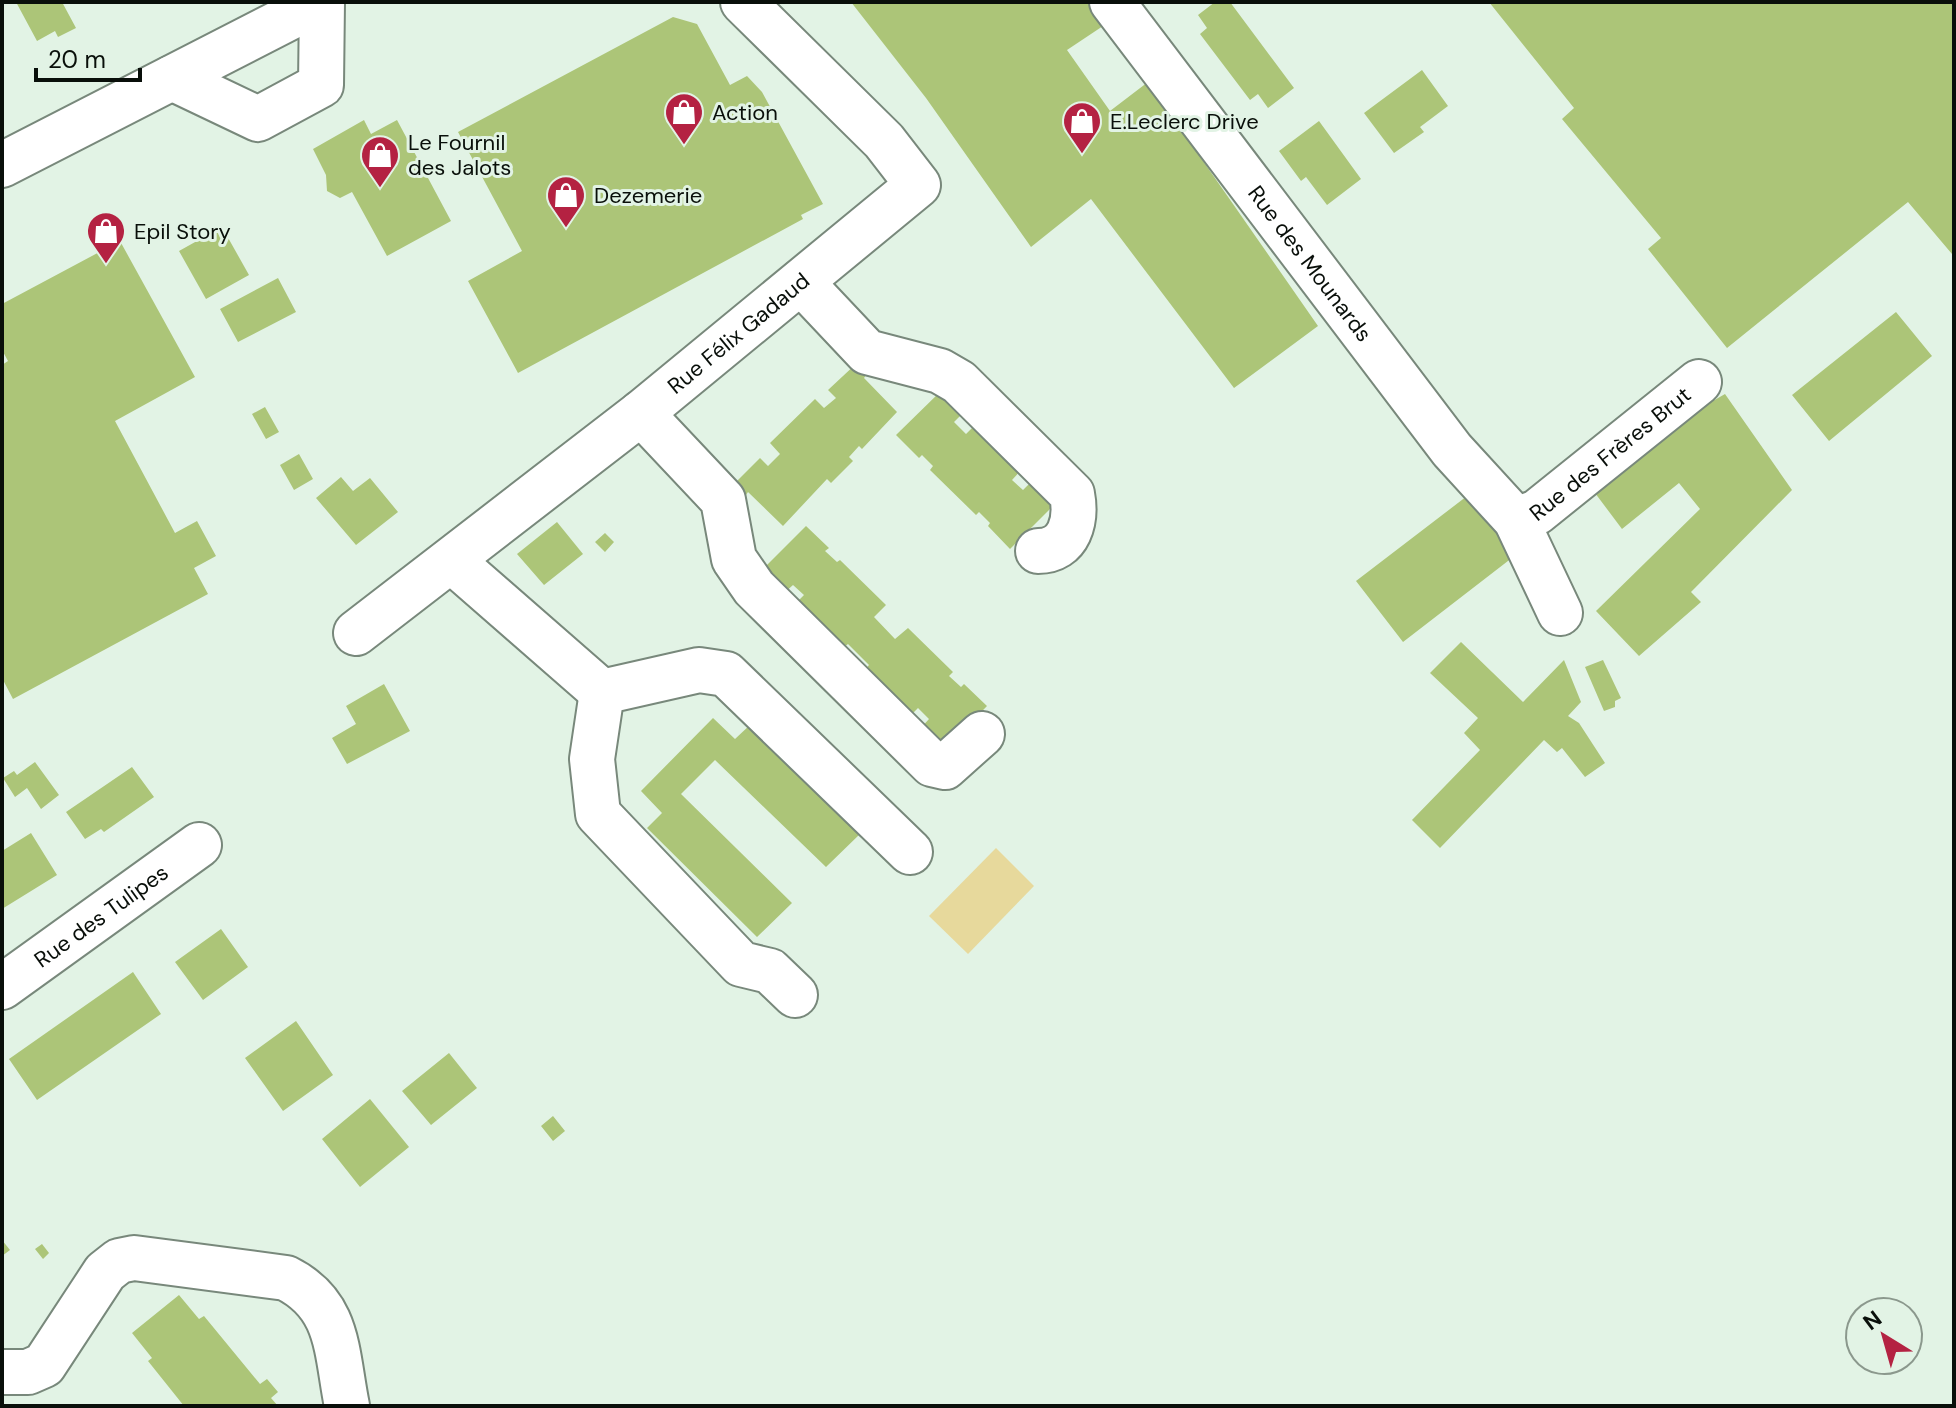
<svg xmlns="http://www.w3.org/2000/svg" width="1956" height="1408" font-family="'DM Sans',sans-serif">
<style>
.green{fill:#e7d99c}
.building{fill:#acc578}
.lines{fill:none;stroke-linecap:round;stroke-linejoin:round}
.minor-casing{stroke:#78887b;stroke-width:48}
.major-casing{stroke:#78887b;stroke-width:48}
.minor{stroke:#fff;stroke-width:44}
.major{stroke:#fff;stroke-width:44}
.labels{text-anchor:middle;stroke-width:6;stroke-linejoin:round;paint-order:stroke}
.poi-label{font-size:22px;fill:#090f0a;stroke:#e2f3e5;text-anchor:start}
.street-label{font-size:22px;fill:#090f0a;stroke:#e2f3e5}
</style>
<rect width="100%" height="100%" fill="#e2f3e5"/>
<path class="green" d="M 996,848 L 1034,886 L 968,954 L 929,916 Z"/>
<path class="building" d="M 16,2 L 62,2 L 76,28 L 58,37 L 55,31 L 37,41 Z
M 851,2 L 1093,2 L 1109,22 L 1067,50 L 1110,111 L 1148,82 L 1318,326 L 1234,388 L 1091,199 L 1031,247 L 926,98 Z
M 1215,2 L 1230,2 L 1294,88 L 1268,108 L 1258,94 L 1250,100 L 1200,34 L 1207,28 L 1198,15 Z
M 1489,2 L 1954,2 L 1954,252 L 1952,254 L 1908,202 L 1727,348 L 1648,249 L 1661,238 L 1562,119 L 1574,108 Z
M 673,17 L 697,24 L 730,85 L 747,76 L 762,92 L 823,204 L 801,215 L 803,219 L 518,373 L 468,281 L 522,251 L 458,132 Z
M 1422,70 L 1448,106 L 1420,127 L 1424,132 L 1394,153 L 1364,113 Z
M 364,120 L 371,134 L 397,120 L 451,221 L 387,256 L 352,192 L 340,198 L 327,191 L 326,175 L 313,149 Z
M 1319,121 L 1361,179 L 1327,205 L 1306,177 L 1301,181 L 1279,151 Z
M 222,227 L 249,275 L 206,299 L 179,251 Z
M 120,241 L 195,377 L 115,421 L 175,533 L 197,521 L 216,556 L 194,568 L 208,594 L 13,699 L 2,678 L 2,365 L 8,361 L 2,350 L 2,304 Z
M 278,278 L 296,312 L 238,342 L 220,309 Z
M 1896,312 L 1932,356 L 1829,441 L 1792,395 Z
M 858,362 L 868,372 L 864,378 L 897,412 L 862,449 L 859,446 L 849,457 L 853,461 L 831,483 L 827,479 L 783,526 L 748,492 L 744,498 L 732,486 L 760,458 L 768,466 L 780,454 L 770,443 L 815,399 L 824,408 L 836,398 L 828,390 Z
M 942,390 L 964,412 L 954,422 L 966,434 L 976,424 L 1022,469 L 1012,480 L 1023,490 L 1033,480 L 1056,503 L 1010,549 L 988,526 L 990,523 L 979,512 L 976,515 L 930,470 L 933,466 L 922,455 L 919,458 L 896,435 Z
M 1725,394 L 1792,490 L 1691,592 L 1701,602 L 1639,656 L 1596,611 L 1700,509 L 1679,483 L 1622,529 L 1592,489 L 1678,421 Z
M 265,407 L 279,432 L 266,439 L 252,414 Z
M 299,454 L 313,479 L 294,490 L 280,465 Z
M 341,477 L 353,491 L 370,478 L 398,512 L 356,545 L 316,498 Z
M 1471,493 L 1517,554 L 1403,642 L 1356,581 Z
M 557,522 L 583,554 L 544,585 L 517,554 Z
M 806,526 L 829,548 L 825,551 L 837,562 L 840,560 L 886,605 L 874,617 L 895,639 L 908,628 L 953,672 L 949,676 L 961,687 L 964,684 L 987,706 L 941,753 L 919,730 L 929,719 L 918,708 L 907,719 L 861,674 L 869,665 L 848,644 L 839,651 L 793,606 L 804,595 L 793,585 L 782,595 L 760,572 Z
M 605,533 L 614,542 L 605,552 L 595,542 Z
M 1461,642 L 1523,702 L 1564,660 L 1581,702 L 1568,716 L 1579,723 L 1605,763 L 1585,777 L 1562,748 L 1557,752 L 1544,740 L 1440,848 L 1412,820 L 1480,750 L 1464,733 L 1478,718 L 1430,673 Z
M 1603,660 L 1621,698 L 1615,701 L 1615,707 L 1604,711 L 1585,667 Z
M 384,684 L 410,731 L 347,764 L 332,738 L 356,724 L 346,706 Z
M 713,718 L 735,739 L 751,724 L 861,833 L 826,867 L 715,760 L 681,794 L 792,903 L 757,937 L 647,828 L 662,813 L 641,791 Z
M 35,762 L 59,795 L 41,809 L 27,788 L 15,797 L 3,778 L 14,771 L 17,775 Z
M 132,767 L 154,797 L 104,832 L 101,829 L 85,839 L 66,812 Z
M 31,833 L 57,875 L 2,909 L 2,851 Z
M 221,929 L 248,967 L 203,1000 L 175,962 Z
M 133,972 L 161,1014 L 37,1100 L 9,1059 Z
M 296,1021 L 333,1075 L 283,1111 L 245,1058 Z
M 449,1053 L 477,1088 L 431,1125 L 402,1091 Z
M 370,1099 L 409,1147 L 360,1187 L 322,1139 Z
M 553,1116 L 565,1131 L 553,1141 L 541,1126 Z
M 2,1240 L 10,1250 L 2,1256 Z
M 42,1244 L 49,1253 L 43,1259 L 35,1249 Z
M 179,1295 L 199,1319 L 204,1316 L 260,1384 L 267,1379 L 278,1392 L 271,1398 L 278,1406 L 184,1406 L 148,1361 L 152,1358 L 132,1333 Z"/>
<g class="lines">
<defs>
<g id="minor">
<path id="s1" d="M 1112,2 L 1452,450 L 1516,520 L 1560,613"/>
<path d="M 172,78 L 258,119 L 321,85 L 322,2"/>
<path d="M 801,282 L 867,352 L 940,371 L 959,382 L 1072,494 C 1077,520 1070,551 1038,551"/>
<path d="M 641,413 L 723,500 L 734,559 L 754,588 L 932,764 L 945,767 L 982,734"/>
<path id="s2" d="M 1516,520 L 1537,512 L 1699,382"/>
<path d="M 452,561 L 602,692"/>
<path id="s3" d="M 356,633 L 641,413 L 918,185 L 884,141 L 743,2"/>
<path id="s4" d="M 2,987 L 199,845"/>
<path d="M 795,995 L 770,971 L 741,964 L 598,814 L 592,759 L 602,692 L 699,670 L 726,674 L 910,852"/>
<path d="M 2,1372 L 28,1372 L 44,1365 L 105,1272 L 119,1261 L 134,1258 L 286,1278 C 340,1305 336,1352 347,1406"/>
</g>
<path id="major" d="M 2,165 L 320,2"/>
</defs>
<use href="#minor" class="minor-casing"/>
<use href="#major" class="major-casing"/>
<use href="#minor" class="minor"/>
<use href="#major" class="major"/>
</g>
<defs>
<symbol id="shop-pin" viewBox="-11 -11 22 30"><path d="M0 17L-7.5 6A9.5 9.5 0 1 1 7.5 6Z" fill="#b42242" stroke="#e2f3e5"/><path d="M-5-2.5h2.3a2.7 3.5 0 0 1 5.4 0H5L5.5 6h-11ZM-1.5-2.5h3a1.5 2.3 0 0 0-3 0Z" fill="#fff"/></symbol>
</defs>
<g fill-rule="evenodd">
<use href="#shop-pin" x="662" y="90" width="44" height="60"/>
<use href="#shop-pin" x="1060" y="99" width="44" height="60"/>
<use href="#shop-pin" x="358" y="133" width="44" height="60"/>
<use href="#shop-pin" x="544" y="173" width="44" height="60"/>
<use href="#shop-pin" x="84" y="209" width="44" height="60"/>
</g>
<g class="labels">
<g class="poi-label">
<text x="712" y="120">Action</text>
<text x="1110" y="129">E.Leclerc Drive</text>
<text x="408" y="150">Le Fournil<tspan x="408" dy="25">des Jalots</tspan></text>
<text x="594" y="203">Dezemerie</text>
<text x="134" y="239">Epil Story</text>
</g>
<g class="street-label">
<text dy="8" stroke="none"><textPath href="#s1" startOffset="328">Rue des Mounards</textPath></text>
<text dy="8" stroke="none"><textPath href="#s3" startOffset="486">Rue Félix Gadaud</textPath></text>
<text dy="8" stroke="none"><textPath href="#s2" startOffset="116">Rue des Frères Brut</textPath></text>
<text dy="8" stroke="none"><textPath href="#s4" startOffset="122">Rue des Tulipes</textPath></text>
</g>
</g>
<rect width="1956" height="1408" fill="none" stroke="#090f0a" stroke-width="8"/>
<g transform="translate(1884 1336) rotate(323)"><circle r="38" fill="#e2f3e5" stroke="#8b988d" stroke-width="2"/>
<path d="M0-6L14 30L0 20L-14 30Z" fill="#b42242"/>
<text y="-12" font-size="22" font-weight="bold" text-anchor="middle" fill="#090f0a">N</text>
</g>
<path d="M36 68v12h104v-12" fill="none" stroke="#090f0a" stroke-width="4"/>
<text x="48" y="68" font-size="24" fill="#090f0a" stroke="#e2f3e5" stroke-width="6" paint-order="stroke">20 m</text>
</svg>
